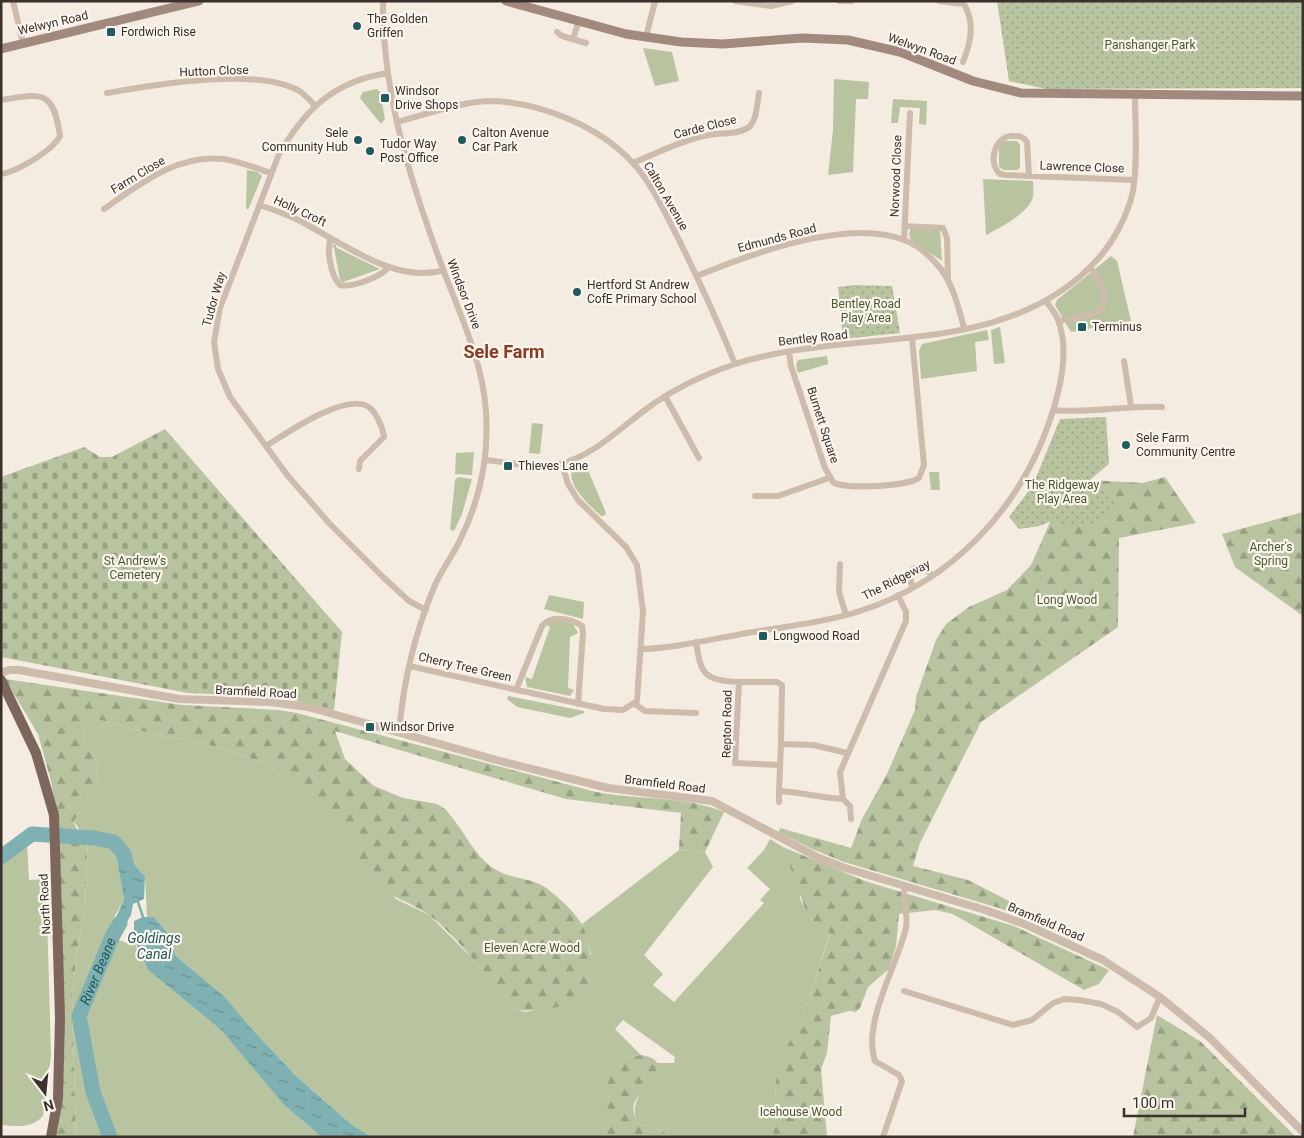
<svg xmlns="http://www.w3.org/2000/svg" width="1304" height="1138" font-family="Roboto,sans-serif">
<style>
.green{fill:#b8c4a0}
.forest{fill:url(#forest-firs)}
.cemetery{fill:url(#cemetery-stones)}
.park{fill:url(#park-dots)}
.water{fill:url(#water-ripples)}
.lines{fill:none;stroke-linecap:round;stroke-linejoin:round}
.stream{stroke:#7fb0b2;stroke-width:2.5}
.river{stroke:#7fb0b2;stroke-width:15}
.minor{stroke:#cdbbac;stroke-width:6}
.tertiary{stroke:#cdbbac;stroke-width:8}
.secondary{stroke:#a18a7d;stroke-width:9}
.primary{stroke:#7d675c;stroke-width:10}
.poi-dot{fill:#1f5a5e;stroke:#fbf5ee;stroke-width:2}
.labels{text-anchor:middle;stroke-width:4.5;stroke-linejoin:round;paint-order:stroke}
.poi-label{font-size:12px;fill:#3b302b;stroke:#fbf5ee;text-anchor:start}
.street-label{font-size:12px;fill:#3b302b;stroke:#fbf5ee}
.park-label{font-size:12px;fill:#4a5a2e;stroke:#fbf5ee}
.water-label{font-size:14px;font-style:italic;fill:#1f5a5e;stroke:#fbf5ee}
.district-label{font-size:18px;font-weight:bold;fill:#8c3b22;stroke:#fbf5ee}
</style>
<defs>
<pattern id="forest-firs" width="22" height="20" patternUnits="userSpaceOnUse" patternTransform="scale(1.25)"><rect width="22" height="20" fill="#b8c4a0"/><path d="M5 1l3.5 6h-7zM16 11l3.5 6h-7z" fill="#97a083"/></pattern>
<pattern id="cemetery-stones" width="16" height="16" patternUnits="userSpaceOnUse" patternTransform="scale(1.25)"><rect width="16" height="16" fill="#b8c4a0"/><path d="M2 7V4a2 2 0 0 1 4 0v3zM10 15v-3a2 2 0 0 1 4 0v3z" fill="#97a083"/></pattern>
<pattern id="park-dots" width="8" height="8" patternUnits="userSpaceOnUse" patternTransform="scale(1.25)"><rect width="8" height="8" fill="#b8c4a0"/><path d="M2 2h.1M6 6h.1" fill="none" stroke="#97a083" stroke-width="1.8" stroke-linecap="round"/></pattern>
<pattern id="water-ripples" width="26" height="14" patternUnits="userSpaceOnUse" patternTransform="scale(1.25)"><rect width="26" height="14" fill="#7fb0b2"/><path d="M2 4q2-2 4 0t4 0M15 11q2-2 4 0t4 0" fill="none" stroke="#699091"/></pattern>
</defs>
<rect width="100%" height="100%" fill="#f4ebe1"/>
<path class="green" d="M 643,48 L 672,52 L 679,81 L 655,86 Z
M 834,79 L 869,82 L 868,99 L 856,99 L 853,172 L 828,175 L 833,130 Z
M 377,89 L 380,92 L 385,119 L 381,124 L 360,98 L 363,92 Z
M 893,99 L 927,101 L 926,125 L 919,124 L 920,108 L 900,107 L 898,123 L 891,123 Z
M 1003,141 L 1017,141 L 1020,144 L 1020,167 L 1018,170 L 1004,170 L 999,167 L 999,146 Z
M 247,170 L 257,172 L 262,176 L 248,210 L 246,208 Z
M 983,179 L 1033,181 C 1033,186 1034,192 1033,197 C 1029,213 999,228 986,235 Z
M 911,228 L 938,229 L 940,231 L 942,261 L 911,240 L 909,235 Z
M 335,244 L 337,248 L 380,269 L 343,282 L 340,280 L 334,248 L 332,246 Z
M 1111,256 L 1117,261 L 1131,321 L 1071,332 L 1055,305 L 1057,300 Z
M 1000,327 L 1005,363 L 994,364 L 991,330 Z
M 987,330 L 989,340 L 975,342 L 977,371 L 921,379 L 919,351 L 922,344 Z
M 827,356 L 828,364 L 798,373 L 796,365 L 798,360 Z
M 532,423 L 543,424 L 540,454 L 529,453 Z
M 474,452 L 472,475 L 455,474 L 456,453 Z
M 581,462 L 585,463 L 606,513 L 604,516 L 601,516 C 589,504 565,485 573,467 Z
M 929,472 L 939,472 L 940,490 L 931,490 Z
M 458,477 L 472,479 L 462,514 L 454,531 L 450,530 L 455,480 Z
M 549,595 L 584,602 L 583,619 L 544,609 Z
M 553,619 L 573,624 L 578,633 L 570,637 L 568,688 L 574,690 L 570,696 L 527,687 L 525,677 L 532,679 L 550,627 L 545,624 Z
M 508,696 L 584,711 L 584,713 L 570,718 L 517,707 L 507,699 Z
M 96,719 L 157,735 L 203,743 L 268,764 L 319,809 L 358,833 L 357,853 L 396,899 L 429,915 L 471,957 L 515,1009 L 526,1012 L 540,1009 L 591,954 L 582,924 L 679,850 L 705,852 L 713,867 L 644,955 L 663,974 L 653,985 L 674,1002 L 764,903 L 760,900 L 770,889 L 747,868 L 764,850 L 770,839 L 783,847 L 800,890 L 800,899 L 811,919 L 830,932 L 806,1009 L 775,1086 L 777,1109 L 772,1137 L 669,1137 L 663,1131 L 638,1123 C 627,1103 647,1086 658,1069 L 656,1063 L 674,1063 L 675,1057 L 623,1020 L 615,1029 L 641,1055 L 623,1058 L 608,1135 L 609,1137 L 372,1137 L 352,1125 L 296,1076 L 250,1027 L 225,997 L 176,956 L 166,931 L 154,917 L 147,917 L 145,876 C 131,865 134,857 125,847 C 114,834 98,835 82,834 L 74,821 L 98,783 L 97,762 L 83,738 L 87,723 Z
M 88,841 L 115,849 L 124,899 L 115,916 L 79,1009 C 73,1049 91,1099 104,1137 L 76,1137 L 72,1000 L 76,959 L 85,909 Z
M 27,842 L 29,880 L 46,879 L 51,1056 L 43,1116 C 31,1129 17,1126 1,1125 L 1,864 Z
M 117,939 L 129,944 L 135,944 L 148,970 L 221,1030 L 284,1105 L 322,1137 L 113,1137 L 101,1105 L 94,1078 L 85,1030 L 85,1016 Z"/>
<path class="forest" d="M 1165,477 L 1196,523 L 1119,538 L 1118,627 L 981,722 L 920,843 L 913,866 L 968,880 L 1079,937 L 1077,941 L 999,908 L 844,862 L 812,849 L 779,832 L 780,828 L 851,848 L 862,819 L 887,774 L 915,710 L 916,697 L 936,640 L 946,624 L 969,607 L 1007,590 L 1031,565 L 1051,520 L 1089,480 L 1143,483 Z
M 1303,512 L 1303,616 L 1235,567 L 1222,534 Z
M 5,679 L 182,705 L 279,710 L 297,713 L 596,792 C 637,800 687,796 724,812 L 705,852 L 679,850 L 681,813 L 566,799 L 335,731 L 345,759 L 374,786 L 403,798 L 437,804 L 445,809 C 463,828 472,853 493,868 C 510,880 531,876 549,890 C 561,900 573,910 581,923 C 590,938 597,983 585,997 C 581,1002 574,1003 568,1005 C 551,1008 532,1013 515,1009 C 487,979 462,940 429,915 C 410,901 380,894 364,874 C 356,864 357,845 357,833 L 319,809 L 268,764 L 203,743 L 157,735 L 96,719 L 87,723 L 83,738 L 97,762 L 98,783 L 74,821 L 76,828 L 88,838 L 85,909 L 76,959 L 72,1000 L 76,1137 L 54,1137 L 58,824 L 51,781 L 38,734 Z
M 783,847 L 865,881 L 1014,926 L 1109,970 L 1099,984 L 1084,990 L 953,914 L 935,910 L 899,914 L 896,946 L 889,969 L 868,987 L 860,1008 L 856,1012 L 849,1011 L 831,1016 L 827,1053 L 821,1069 L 827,1137 L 772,1137 L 777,1109 L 775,1086 L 778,1072 L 783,1055 L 806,1009 L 830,933 L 811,919 L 806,911 Z
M 1157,1015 L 1200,1041 L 1296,1137 L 1133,1137 Z
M 641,1055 C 681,1061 638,1091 634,1104 C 632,1112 635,1117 639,1123 L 663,1131 L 669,1137 L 609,1137 C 589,1111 607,1080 623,1058 Z"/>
<path class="cemetery" d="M 165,429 L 342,632 L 334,710 L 280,697 L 188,693 L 1,657 L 1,477 L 84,447 L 100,457 L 112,457 Z"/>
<path class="park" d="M 997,1 L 1303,1 L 1303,88 L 1047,89 L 1009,81 Z
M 855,285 L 892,286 L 900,333 L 843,339 L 838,287 Z
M 1106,417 L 1109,464 L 1090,480 L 1111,490 L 1116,510 C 1091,529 1080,531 1051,521 L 1040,526 L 1019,529 L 1009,517 L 1033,485 L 1060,419 Z"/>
<path class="water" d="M 120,844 C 131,851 131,865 145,876 L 144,899 L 133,904 L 131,915 L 117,939 L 106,940 L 124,899 L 115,849 Z
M 143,917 L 154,917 L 166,931 L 176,956 L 225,997 L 250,1027 L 296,1076 L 352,1125 L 372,1137 L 322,1137 L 284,1105 L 221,1030 L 148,970 L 134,939 L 134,921 Z"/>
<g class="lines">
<path class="stream" d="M 137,899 L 143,917"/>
<g class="river">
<path d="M 1,857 L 32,834 L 94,838 L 114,842 L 124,854 L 126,863"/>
<path id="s1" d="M 110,1137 L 93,1092 L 79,1016 L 112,937 L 120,923"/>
</g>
<path class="minor" d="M 13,1 L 23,43
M 383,1 C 382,94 411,183 443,269 C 460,315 483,362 486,412 C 489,455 480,499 461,538 C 454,554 442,569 435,585 C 415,632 403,683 399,733
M 735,1 L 771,6 L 792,1
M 839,1 L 852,1
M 939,1 L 964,4 C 975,23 971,42 963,62
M 557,32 L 562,36 L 586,43
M 646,37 L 655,1
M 573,39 L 579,20
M 388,73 C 335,81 306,108 279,154 L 220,308 L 214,342 L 218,369 L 230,397 L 288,476 L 329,523 L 384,578 L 409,601 L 426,610
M 107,93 C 154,85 260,66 301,92 C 306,96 311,101 315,106
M 1,100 C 41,94 53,88 60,136 C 53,150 17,172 1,174
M 397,122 C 428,114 461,101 493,101 C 541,103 599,126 632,162 C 650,181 662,207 674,230 C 696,274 717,319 735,364
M 633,163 C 659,152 687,138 715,134 C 726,133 739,134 749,127 C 757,120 757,103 759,93
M 1029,176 L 1027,142 C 1023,136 1019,136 1013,136 C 995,135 987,163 1000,174 L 1005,175 L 1134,180
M 260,205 C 274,210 289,215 302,222 C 342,243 397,285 444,270
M 104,209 C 140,184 177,154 223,159 C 239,161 255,168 271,173
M 905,226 L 943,228 L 947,238 L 948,278
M 331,238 C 326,249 331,277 340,285 C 352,288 380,277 388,268
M 904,240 L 910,113
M 697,276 C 750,254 848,218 904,240 C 918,245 931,257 940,268 C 953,284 959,309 964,328
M 1059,321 L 1094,314 L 1101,310 C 1107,295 1102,279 1090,268
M 789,352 L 791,366 L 825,468 L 833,482 C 844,490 908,486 919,478 L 924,465 L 912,338
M 1124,361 L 1131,406
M 665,396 L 699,458
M 1053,410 C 1090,414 1126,405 1162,407
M 266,446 C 287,433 340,396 365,405 C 371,407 375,413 378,419 C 381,425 383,430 384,437 L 360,461 L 359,469
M 485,460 C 506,462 540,469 560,464 C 593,456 619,429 645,410 C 671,390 703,375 735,364 C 852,326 1004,361 1096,261 C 1113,243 1128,215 1133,191 C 1138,160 1135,125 1135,94
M 755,496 L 778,496 L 829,478
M 840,564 L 839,592 L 846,615
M 912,587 L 909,572 L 914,568 L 925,568 L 932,576
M 696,642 C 701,675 704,680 739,682 L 735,763 L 780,765
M 641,649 C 678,648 716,638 753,632 C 789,626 826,622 860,611 C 951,582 1020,509 1050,420 C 1060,390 1070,351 1058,320 C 1056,313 1050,307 1046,301
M 409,666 L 604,709 L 623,710 L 637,701 L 643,611 L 637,565 L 626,547 L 578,500 L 568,484 L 562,464
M 739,682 L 777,682 L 782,685 L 781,744
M 516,690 L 542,626 C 551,615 571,618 582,626 L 583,633 L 578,704
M 635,704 L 645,711 L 696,713
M 847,753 L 813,745 L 781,744 L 779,791 C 802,792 820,798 843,799 L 850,806 L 851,819
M 843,799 L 840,772 L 906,621 L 906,612 L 898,595
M 779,802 L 779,791
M 904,991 L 1013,1025 L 1032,1020 L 1053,1003 L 1064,999 L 1079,1000 L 1101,1004 L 1118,1012 L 1137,1027 L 1151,1018 L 1160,997
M 883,1137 L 902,1081 L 899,1075 L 875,1061 C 862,1023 897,966 906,928 C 909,914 901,900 905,886"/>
<path class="tertiary" d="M 1,673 L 9,670 L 19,670 L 179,699 L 270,702 L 308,707 L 504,762 L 608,788 L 712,801 L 819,858 L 845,868 L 985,910 L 1027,925 L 1103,960 L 1160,997 L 1210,1038 L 1303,1132"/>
<path class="secondary" d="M 506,1 L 626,34 L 681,42 L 723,44 L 802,38 L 848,40 L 900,52 L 973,81 L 1021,93 L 1303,96
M 1,49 L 199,1"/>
<path class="primary" d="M 1,680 L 36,753 L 54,815 L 60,1018 L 58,1098 L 51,1137"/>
</g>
<g class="poi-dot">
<circle cx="357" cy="26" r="5"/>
<rect x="106" y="27" width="10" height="10" rx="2.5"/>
<rect x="380" y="93" width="10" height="10" rx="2.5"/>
<circle cx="358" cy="140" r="5"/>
<circle cx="462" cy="140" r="5"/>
<circle cx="370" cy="151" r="5"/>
<circle cx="577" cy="292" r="5"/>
<rect x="1077" y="322" width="10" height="10" rx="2.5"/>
<circle cx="1126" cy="445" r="5"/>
<rect x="503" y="461" width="10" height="10" rx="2.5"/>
<rect x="758" y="631" width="10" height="10" rx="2.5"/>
<rect x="365" y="722" width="10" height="10" rx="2.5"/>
</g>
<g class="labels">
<g class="poi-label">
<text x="367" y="23">The Golden<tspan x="367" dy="14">Griffen</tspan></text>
<text x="121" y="36">Fordwich Rise</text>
<text x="395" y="95">Windsor<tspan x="395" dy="14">Drive Shops</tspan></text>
<text x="348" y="137" text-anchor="end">Sele<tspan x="348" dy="14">Community Hub</tspan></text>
<text x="472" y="137">Calton Avenue<tspan x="472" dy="14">Car Park</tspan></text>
<text x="380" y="148">Tudor Way<tspan x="380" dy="14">Post Office</tspan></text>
<text x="587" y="289">Hertford St Andrew<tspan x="587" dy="14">CofE Primary School</tspan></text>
<text x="1092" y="331">Terminus</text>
<text x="1136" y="442">Sele Farm<tspan x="1136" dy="14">Community Centre</tspan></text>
<text x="518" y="470">Thieves Lane</text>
<text x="773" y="640">Longwood Road</text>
<text x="380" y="731">Windsor Drive</text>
</g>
<g class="street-label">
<text transform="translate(53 23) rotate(-13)" y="4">Welwyn Road</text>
<text transform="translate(922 49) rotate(20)" y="4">Welwyn Road</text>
<text transform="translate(214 71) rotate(-2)" y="4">Hutton Close</text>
<text transform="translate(705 127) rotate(-14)" y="4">Carde Close</text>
<text transform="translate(1082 167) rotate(2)" y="4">Lawrence Close</text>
<text transform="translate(138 175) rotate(-31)" y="4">Farm Close</text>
<text transform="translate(896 176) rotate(-88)" y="4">Norwood Close</text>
<text transform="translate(666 196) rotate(60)" y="4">Calton Avenue</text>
<text transform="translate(300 211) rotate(25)" y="4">Holly Croft</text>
<text transform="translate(777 238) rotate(-15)" y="4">Edmunds Road</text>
<text transform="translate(464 294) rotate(69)" y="4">Windsor Drive</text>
<text transform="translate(214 299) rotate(-74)" y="4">Tudor Way</text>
<text transform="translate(813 338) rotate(-6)" y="4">Bentley Road</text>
<text transform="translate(823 425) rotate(72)" y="4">Burnett Square</text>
<text transform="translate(896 580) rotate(-27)" y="4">The Ridgeway</text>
<text transform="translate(465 667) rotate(13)" y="4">Cherry Tree Green</text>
<text transform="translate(256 692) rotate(3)" y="4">Bramfield Road</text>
<text transform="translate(727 724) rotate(-89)" y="4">Repton Road</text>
<text transform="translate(665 784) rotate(7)" y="4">Bramfield Road</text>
<text transform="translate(45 904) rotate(-93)" y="4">North Road</text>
<text transform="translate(1046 922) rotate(23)" y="4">Bramfield Road</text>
</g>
<g class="park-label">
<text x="1150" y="49">Panshanger Park</text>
<text x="866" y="308">Bentley Road<tspan x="866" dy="14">Play Area</tspan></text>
<text x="1062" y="489">The Ridgeway<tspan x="1062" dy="14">Play Area</tspan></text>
<text x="1271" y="551">Archer's<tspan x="1271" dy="14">Spring</tspan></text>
<text x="135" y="565">St Andrew's<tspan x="135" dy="14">Cemetery</tspan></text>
<text x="1067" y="604">Long Wood</text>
<text x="532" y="952">Eleven Acre Wood</text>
<text x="801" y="1116">Icehouse Wood</text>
</g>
<g class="water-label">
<text x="154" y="943">Goldings<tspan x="154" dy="16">Canal</tspan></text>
<text dy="5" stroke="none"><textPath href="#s1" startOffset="174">River Beane</textPath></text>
</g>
<g class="district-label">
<text x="504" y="358">Sele Farm</text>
</g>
</g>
<rect width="1304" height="1138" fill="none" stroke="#3b302b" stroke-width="5"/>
<g transform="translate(45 1093) rotate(164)" stroke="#fbf5ee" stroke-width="4" paint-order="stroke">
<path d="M0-4L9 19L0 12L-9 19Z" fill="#3b302b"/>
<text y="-8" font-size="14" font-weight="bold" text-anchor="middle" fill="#3b302b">N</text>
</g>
<path d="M1124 1108v8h121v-8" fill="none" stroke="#3b302b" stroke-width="2.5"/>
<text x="1132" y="1108" font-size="15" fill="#3b302b" stroke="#fbf5ee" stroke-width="4" paint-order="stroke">100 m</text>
</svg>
